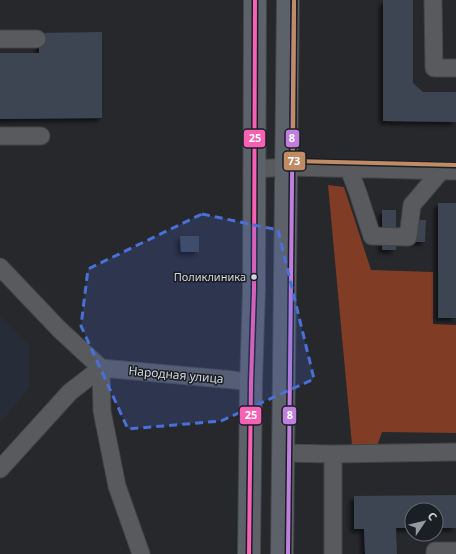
<svg xmlns="http://www.w3.org/2000/svg" width="456" height="554" font-family="'Noto Sans',sans-serif">
<style>
.built{fill:#262c38}
.forest{fill:#813c26}
.building{fill:#3e4452;filter:url(#shadow)}
.lines{fill:none;stroke-linecap:round;stroke-linejoin:round}
.minor-casing{stroke:#424447;stroke-width:19}
.major-casing{stroke:#424447;stroke-width:24}
.minor{stroke:#585a5d;stroke-width:17}
.major{stroke:#5d616a;stroke-width:22}
.bus-1-casing{stroke:#1a1e25;stroke-width:7}
.bus-2-casing{stroke:#1a1e25;stroke-width:7}
.bus-3-casing{stroke:#1a1e25;stroke-width:7}
.bus-1{stroke:#f860b3;stroke-width:4}
.bus-2{stroke:#c07fdc;stroke-width:4}
.bus-3{stroke:#c18c65;stroke-width:4}
.marked{fill:#4a70d8;fill-opacity:0.2;stroke:#4a70d8;stroke-width:3;stroke-dasharray:8 5;stroke-linejoin:round}
.bus-dot{fill:#d2d5da;stroke:#1a1e25;stroke-width:1.5}
.labels{text-anchor:middle;stroke-width:3;stroke-linejoin:round;paint-order:stroke}
.bus-label{font-size:11px;fill:#d2d5da;stroke:#1a1e25;text-anchor:end}
.street-label{font-size:12px;fill:#d2d5da;stroke:#1a1e25}
.line-badge{stroke:#1a1e25;stroke-width:1.5}
.badge-label{font-size:11px;text-anchor:middle;font-weight:bold;fill:#fff}
</style>
<defs>
<filter id="shadow"><feDropShadow dx="-3.5" dy="3.5" stdDeviation="2" flood-color="#0009"/></filter>
</defs>
<rect width="100%" height="100%" fill="#26282c"/>
<path class="built" d="M 0,317 L 29,346 L 29,388 L 0,423 Z"/>
<path class="forest" d="M 328,185 L 344,187 L 371,270 L 433,272 L 433,324 L 456,325 L 456,433 L 382,432 L 377,446 L 352,445 Z"/>
<path class="building" d="M 383,0 L 413,0 L 413,83 L 423,92 L 456,92 L 456,122 L 383,121 Z
M 102,32 L 102,118 L 0,119 L 0,53 L 39,53 L 39,33 Z
M 438,203 L 456,203 L 456,318 L 438,318 Z
M 382,210 L 396,210 L 396,250 L 382,250 Z
M 416,220 L 426,220 L 425,242 L 416,242 Z
M 180,236 L 199,236 L 199,252 L 181,252 Z
M 456,495 L 456,528 L 436,528 L 436,510 L 412,510 L 412,528 L 396,528 L 397,554 L 365,554 L 364,529 L 379,529 L 354,529 L 354,496 Z"/>
<g class="lines">
<defs>
<path id="minor" d="M 433,0 L 434,68 L 456,68
M 0,39 L 37,39
M 0,136 L 41,136
M 255,169 L 287,167 L 456,171
M 349,169 L 358,193 L 372,236 L 408,237 L 412,205 L 441,171
M 0,267 L 59,329 L 101,368 L 234,380 L 251,383
M 101,368 L 102,411 L 117,486 L 141,554
M 283,453 L 333,454 L 456,452
M 333,454 L 333,554
M 0,469 L 70,392 L 101,368
M 435,554 L 435,551 L 456,551"/>
<path id="major" d="M 249,554 L 251,383 L 254,290 L 255,0
M 282,554 L 288,0"/>
</defs>
<use href="#minor" class="minor-casing"/>
<use href="#major" class="major-casing"/>
<use href="#minor" class="minor"/>
<use href="#major" class="major"/>
<defs>
<path id="bus-1" d="M 249,554 L 251,383 L 254,290 L 255,0"/>
<path id="bus-2" d="M 288,554 L 294,0"/>
<path id="bus-3" d="M 294,0 L 293,161 L 456,165"/>
</defs>
<use href="#bus-1" class="bus-1-casing"/>
<use href="#bus-2" class="bus-2-casing"/>
<use href="#bus-3" class="bus-3-casing"/>
<use href="#bus-1" class="bus-1"/>
<use href="#bus-2" class="bus-2"/>
<use href="#bus-3" class="bus-3"/>
</g>
<path class="marked" d="M 202,214 L 278,230 L 314,379 L 221,421 L 128,429 L 81,326 L 88,269 Z"/>
<circle class="bus-dot" cx="254" cy="277" r="3.5"/>
<g class="labels">
<g class="bus-label">
<text x="246" y="281">Поликлиника</text>
</g>
<g class="street-label">
<text transform="translate(176 375) rotate(5)" y="4">Народная улица</text>
</g>
</g>
<g class="line-badge">
<rect x="285" y="129" width="15" height="19" rx="4" fill="#c07fdc"/>
<rect x="243" y="129" width="23" height="19" rx="4" fill="#f860b3"/>
<rect x="283" y="151" width="23" height="20" rx="4" fill="#c18c65"/>
<rect x="239" y="406" width="23" height="19" rx="4" fill="#f860b3"/>
<rect x="282" y="406" width="15" height="19" rx="4" fill="#c07fdc"/>
</g>
<g class="badge-label">
<text x="292" y="142">8</text>
<text x="255" y="142">25</text>
<text x="294" y="165">73</text>
<text x="251" y="419">25</text>
<text x="290" y="419">8</text>
</g>
<g transform="translate(424 522) rotate(55)"><circle r="19" fill="#1a1e25" stroke="#64676d"/>
<path d="M0-3L7 15L0 10L-7 15Z" fill="#96989d"/>
<text y="-6" font-size="11" font-weight="bold" text-anchor="middle" fill="#d2d5da">С</text>
</g>
</svg>
